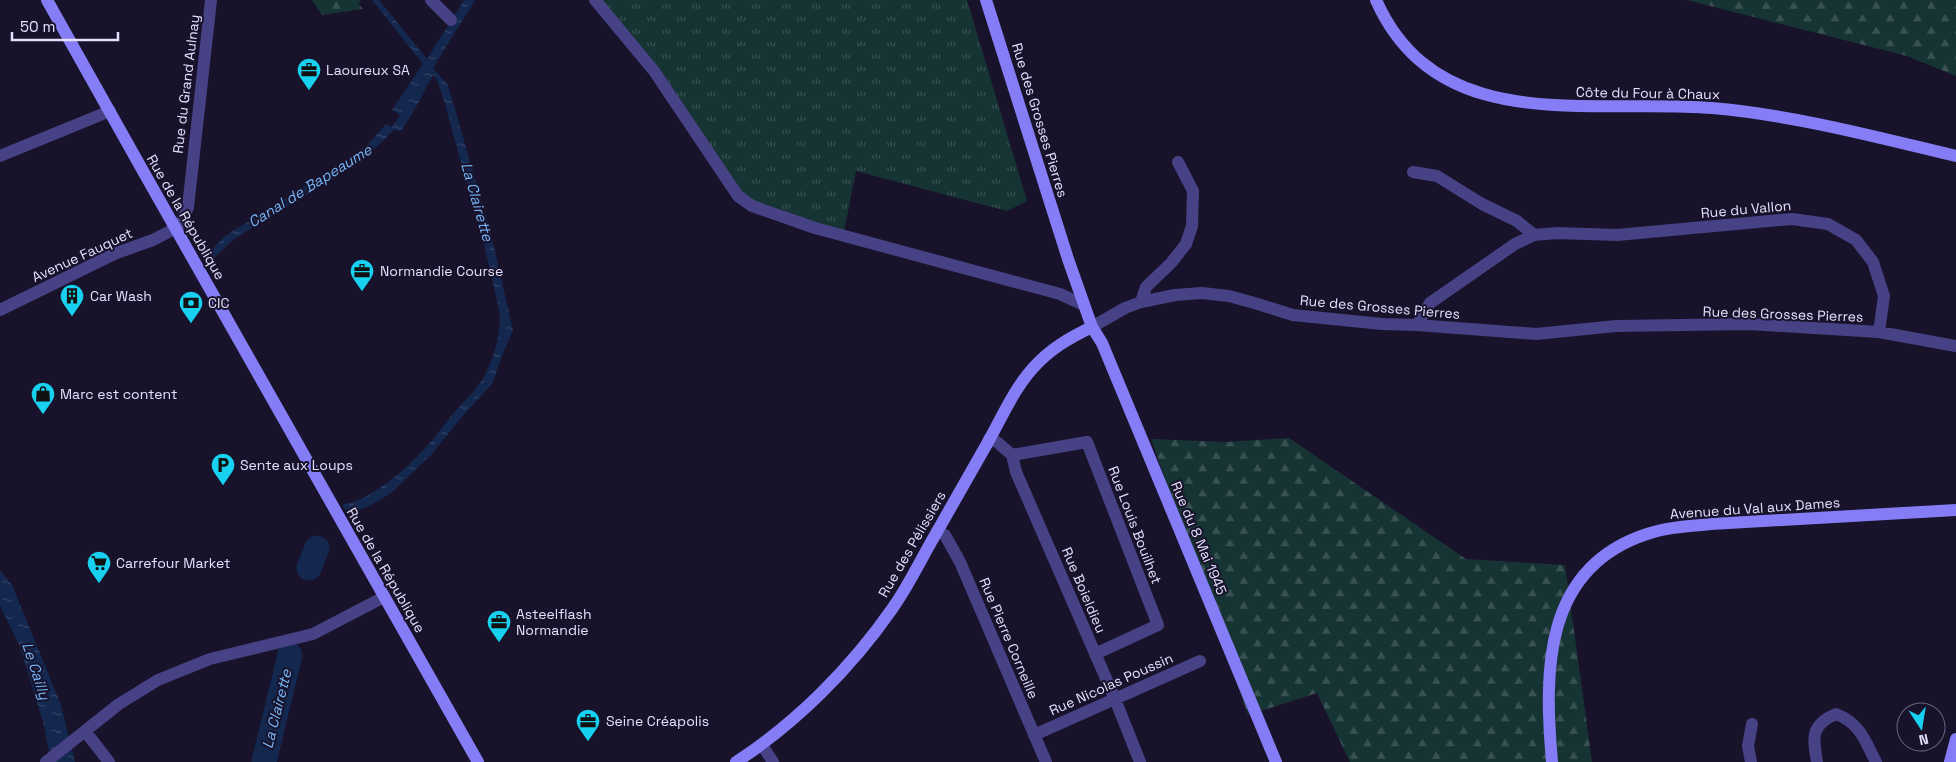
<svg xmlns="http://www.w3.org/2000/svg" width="1956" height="762" font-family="'Space Grotesk',sans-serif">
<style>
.grass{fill:url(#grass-tufts)}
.forest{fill:url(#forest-firs)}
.water{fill:url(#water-ripples)}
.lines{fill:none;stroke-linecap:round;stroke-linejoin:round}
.river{stroke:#13274f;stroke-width:25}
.street{stroke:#474286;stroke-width:12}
.secondary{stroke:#857df6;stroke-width:12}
.labels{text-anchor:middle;stroke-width:4;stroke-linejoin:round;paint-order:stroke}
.poi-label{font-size:14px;fill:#e4dffd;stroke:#18132b;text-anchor:start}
.street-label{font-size:14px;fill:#e4dffd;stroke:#18132b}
.water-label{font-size:15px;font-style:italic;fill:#74b4f6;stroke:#18132b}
</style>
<defs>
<pattern id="grass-tufts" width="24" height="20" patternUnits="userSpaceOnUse" patternTransform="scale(1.25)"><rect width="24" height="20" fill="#173434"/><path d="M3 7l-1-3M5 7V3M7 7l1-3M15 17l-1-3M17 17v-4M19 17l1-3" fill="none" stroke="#395152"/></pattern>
<pattern id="forest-firs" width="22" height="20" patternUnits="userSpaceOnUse" patternTransform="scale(1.25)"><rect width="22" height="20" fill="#173434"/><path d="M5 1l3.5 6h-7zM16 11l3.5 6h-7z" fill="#395152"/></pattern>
<pattern id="water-ripples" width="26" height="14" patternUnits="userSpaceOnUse" patternTransform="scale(1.25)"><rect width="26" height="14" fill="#13274f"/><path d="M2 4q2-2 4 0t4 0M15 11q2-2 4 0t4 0" fill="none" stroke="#354669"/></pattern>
</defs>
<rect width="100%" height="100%" fill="#18132b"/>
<path class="grass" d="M 595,0 L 967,0 L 1027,201 L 1007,211 L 856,171 L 843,236 L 752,206 Z"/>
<path class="forest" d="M 312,0 L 361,0 L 358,3 L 363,9 L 322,15 Z
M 1687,0 L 1956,0 L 1956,76 L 1907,56 Z
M 1289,438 L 1466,559 L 1565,565 L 1592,762 L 1350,762 L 1317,693 L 1248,715 L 1151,439 L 1225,442 Z"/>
<path class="water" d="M 372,0 L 379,0 L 427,59 L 464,0 L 475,0 L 433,68 L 448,85 L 491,234 L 513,330 L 502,356 L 492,384 L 460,419 L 432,454 L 390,494 L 365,508 L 347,513 L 342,505 C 375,499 413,463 434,438 C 441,430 446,421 453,414 C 463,402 475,392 483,379 C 494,358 502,333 499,309 L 477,214 L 463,170 L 445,104 L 437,80 L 433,75 L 416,107 L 401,131 L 394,130 L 362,161 L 234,239 L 214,258 L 210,271 L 203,259 L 225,236 L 354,156 L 368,144 L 386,124 L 392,127 L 400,115 L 392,110 L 423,64 Z
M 0,570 L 12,585 L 61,705 L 75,762 L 51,762 L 43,722 L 20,647 L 0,606 Z"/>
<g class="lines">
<path class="river" d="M 309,568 L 317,548
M 264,762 L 290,655"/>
<path class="street" d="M 431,0 L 451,20
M 595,0 L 654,71 L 738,196 L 752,206 L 815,228 L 1060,294 L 1084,305
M 0,156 L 110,111
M 1413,172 L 1437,176 L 1482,204 L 1517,221 L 1534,235
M 1141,302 L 1146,287 L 1171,263 L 1186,244 L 1192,226 L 1193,191 L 1178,162
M 0,310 L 114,254 L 153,240 L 176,228 L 181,223 L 188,207 L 211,0
M 1417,325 L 1430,303 L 1515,244 L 1534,235 L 1557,233 L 1617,235 L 1792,219 L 1828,224 L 1856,240 L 1873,262 L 1884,296 L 1879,332
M 1092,327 L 1125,308 L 1141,302 L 1175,295 L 1202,293 L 1229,296 L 1251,302 L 1293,315 L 1382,324 L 1417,325 L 1536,334 L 1616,326 L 1749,324 L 1879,332 L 1956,346
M 989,439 L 997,442 L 1012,455 L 1016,472 L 1115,699 L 1140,762
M 1012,455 L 1087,442 L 1158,625 L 1095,654
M 937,531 L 945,535 L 960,562 L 1046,762
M 85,731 L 109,762
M 1034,735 L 1200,661
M 762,745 L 773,762
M 46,762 L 119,704 L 158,680 L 210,659 L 313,634 L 384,597
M 1751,762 L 1748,746 L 1752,724
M 1817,762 C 1813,738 1810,725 1836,714 C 1860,723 1865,741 1876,762"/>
<path class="secondary" d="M 47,0 L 143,171 L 478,762
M 986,0 L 1068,259 L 1092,327 L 1102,343 L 1276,762
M 1376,0 C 1437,138 1592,98 1712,108 C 1794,115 1876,137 1956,156
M 736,762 C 796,723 851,668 892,609 C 908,587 920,561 934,537 C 952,505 970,474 988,442 C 1002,417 1014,389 1033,368 C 1050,349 1069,338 1092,327
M 1552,762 C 1544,671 1543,568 1647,534 C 1667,527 1690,526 1711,524 L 1956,510
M 1950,762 L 1956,739"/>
</g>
<defs>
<symbol id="office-pin" viewBox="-11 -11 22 30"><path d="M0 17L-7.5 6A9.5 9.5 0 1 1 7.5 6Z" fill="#18d0ef" stroke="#18132b"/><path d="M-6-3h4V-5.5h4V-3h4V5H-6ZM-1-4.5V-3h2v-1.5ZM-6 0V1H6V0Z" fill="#111"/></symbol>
<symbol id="building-pin" viewBox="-11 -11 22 30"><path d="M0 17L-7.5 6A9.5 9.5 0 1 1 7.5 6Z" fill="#18d0ef" stroke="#18132b"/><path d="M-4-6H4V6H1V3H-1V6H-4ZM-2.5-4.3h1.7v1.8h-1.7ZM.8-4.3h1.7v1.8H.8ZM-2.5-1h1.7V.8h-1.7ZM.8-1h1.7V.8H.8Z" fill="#111"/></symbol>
<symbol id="bank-pin" viewBox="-11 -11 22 30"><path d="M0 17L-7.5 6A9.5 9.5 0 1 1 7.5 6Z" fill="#18d0ef" stroke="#18132b"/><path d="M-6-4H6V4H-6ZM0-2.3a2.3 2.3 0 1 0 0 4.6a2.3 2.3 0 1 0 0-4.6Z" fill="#111"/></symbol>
<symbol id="shop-pin" viewBox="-11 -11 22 30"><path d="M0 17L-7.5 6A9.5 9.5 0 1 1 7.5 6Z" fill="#18d0ef" stroke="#18132b"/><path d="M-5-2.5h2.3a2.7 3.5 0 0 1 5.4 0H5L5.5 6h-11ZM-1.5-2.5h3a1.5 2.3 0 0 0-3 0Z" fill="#111"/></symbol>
<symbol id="parking-pin" viewBox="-11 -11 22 30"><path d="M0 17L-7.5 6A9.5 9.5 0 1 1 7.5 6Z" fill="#18d0ef" stroke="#18132b"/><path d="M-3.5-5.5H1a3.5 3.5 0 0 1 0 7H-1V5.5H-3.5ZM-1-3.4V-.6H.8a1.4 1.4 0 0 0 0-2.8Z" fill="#111"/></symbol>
<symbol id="supermarket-pin" viewBox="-11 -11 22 30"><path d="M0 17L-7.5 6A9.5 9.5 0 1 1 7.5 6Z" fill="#18d0ef" stroke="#18132b"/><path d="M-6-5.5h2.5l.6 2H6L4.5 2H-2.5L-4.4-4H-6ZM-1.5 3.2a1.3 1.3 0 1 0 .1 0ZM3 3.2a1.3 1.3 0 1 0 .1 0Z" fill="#111"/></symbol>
</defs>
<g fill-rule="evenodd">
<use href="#office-pin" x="295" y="56" width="28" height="38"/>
<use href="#office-pin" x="348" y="257" width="28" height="38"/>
<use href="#building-pin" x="58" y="282" width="28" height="38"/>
<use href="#bank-pin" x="177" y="289" width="28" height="38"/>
<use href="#shop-pin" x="29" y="380" width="28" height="38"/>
<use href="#parking-pin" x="209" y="451" width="28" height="38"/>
<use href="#supermarket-pin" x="85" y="549" width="28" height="38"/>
<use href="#office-pin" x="485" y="608" width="28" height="38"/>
<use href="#office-pin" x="574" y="707" width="28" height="38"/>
</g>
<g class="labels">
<g class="poi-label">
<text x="326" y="75">Laoureux SA</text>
<text x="380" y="276">Normandie Course</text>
<text x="90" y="301">Car Wash</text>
<text x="208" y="308">CIC</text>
<text x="60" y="399">Marc est content</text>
<text x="240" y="470">Sente aux Loups</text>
<text x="116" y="568">Carrefour Market</text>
<text x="516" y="619">Asteelflash<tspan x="516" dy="16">Normandie</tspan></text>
<text x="606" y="726">Seine Créapolis</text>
</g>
<g class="street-label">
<text transform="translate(186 84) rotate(-83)" y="5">Rue du Grand Aulnay</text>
<text transform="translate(1648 93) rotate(1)" y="5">Côte du Four à Chaux</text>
<text transform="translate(1040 120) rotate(73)" y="5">Rue des Grosses Pierres</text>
<text transform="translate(1746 209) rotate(-5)" y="5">Rue du Vallon</text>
<text transform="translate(186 217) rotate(60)" y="5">Rue de la République</text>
<text transform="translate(82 255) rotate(-25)" y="5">Avenue Fauquet</text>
<text transform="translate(1380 307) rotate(5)" y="5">Rue des Grosses Pierres</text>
<text transform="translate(1783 314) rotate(2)" y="5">Rue des Grosses Pierres</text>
<text transform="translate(1755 508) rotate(-4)" y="5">Avenue du Val aux Dames</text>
<text transform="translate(1135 525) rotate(69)" y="5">Rue Louis Bouilhet</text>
<text transform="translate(1199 538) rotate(67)" y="5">Rue du 8 Mai 1945</text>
<text transform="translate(912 544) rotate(-60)" y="5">Rue des Pélissiers</text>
<text transform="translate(386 570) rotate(60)" y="5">Rue de la République</text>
<text transform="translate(1084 590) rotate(67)" y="5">Rue Boieldieu</text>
<text transform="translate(1009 638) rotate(67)" y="5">Rue Pierre Corneille</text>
<text transform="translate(1111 684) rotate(-24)" y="5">Rue Nicolas Poussin</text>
</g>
<g class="water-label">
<text transform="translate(310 186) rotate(-32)" y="5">Canal de Bapeaume</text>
<text transform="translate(477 202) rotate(74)" y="5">La Clairette</text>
<text transform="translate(36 671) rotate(72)" y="5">Le Cailly</text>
<text transform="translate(277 709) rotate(-76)" y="5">La Clairette</text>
</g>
</g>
<g transform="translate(1921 727) rotate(168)"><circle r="24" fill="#18132b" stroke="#6a657f"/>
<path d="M0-4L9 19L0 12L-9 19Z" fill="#18d0ef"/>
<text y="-8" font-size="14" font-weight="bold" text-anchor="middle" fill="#e4dffd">N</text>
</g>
<path d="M12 32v8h106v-8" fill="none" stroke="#e4dffd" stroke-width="2.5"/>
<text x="20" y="32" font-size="15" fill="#e4dffd" stroke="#18132b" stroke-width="4" paint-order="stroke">50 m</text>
</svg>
